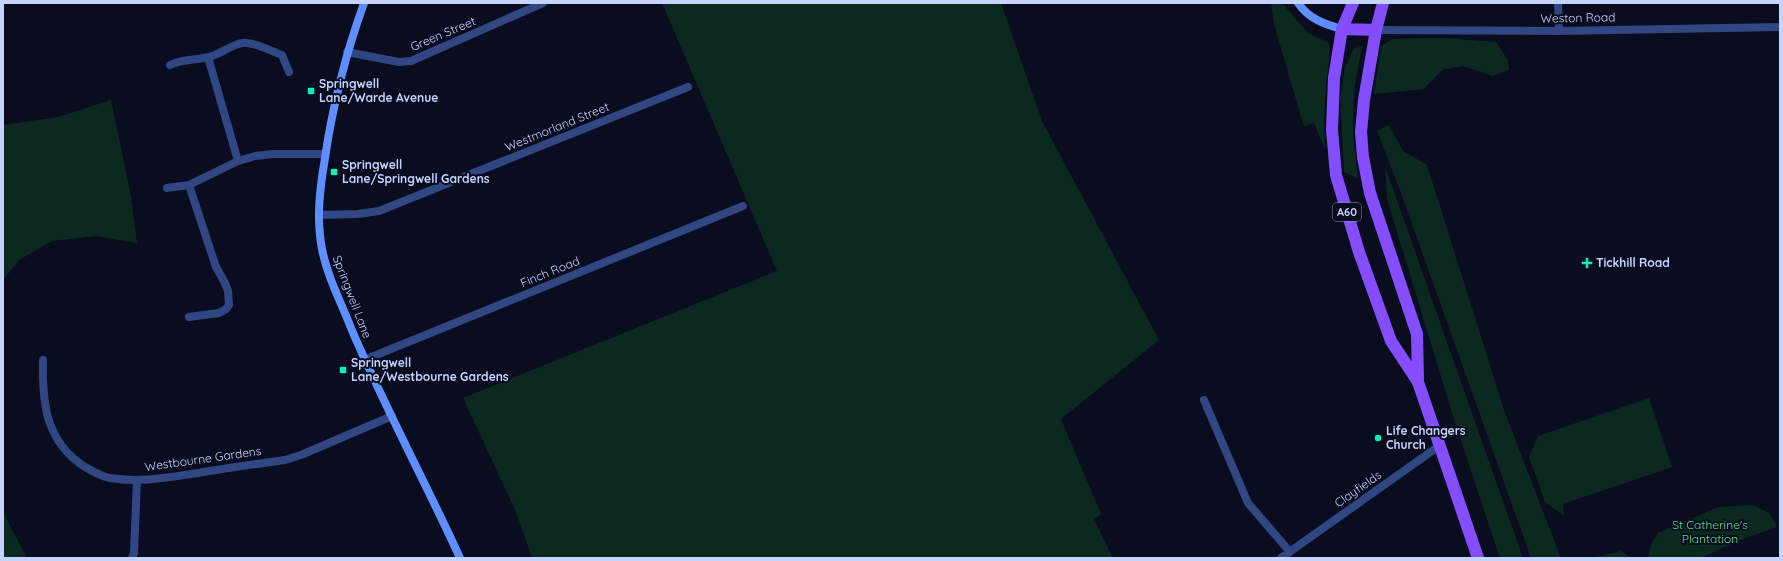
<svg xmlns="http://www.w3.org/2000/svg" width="1783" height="561" font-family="Quicksand,sans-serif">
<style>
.green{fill:#0c291f}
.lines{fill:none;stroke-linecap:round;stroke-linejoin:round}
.street{stroke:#304783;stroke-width:8}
.secondary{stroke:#5e8eff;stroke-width:8}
.primary{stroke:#844eff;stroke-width:12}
.poi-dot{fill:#00f2bd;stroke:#0a0d1f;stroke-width:1.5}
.labels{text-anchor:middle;stroke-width:4;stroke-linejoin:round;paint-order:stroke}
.shield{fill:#0a0d1f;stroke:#8e98bc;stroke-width:1}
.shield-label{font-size:11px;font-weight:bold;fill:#c7d3ff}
.street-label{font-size:12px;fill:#c7d3ff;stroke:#0a0d1f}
.poi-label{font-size:12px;font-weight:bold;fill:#c7d3ff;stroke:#0a0d1f;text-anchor:start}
.park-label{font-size:12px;fill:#47eb8e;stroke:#0a0d1f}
</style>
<rect width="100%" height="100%" fill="#0a0d1f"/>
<path class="green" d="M 662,3 L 1001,3 L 1042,121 L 1159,340 L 1061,419 L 1101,514 L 1094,519 L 1113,558 L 532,558 L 516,512 L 463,398 L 777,271 Z
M 1271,3 L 1282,3 L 1308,33 L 1329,43 C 1331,58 1327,72 1326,87 C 1324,108 1324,128 1325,150 L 1314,123 L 1304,127 L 1274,24 Z
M 1444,38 L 1496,42 L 1508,60 L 1509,70 L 1493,76 L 1463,66 L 1442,70 L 1424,89 L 1374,94 L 1381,46 L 1392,39 Z
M 1362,46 L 1354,90 L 1353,136 L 1358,179 L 1344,172 L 1340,98 L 1345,67 L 1354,49 Z
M 111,100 L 131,196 L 137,243 L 96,236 L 52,241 L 19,260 L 3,280 L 3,125 L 58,117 Z
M 1389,125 L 1403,151 L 1427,165 L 1505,413 L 1561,558 L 1531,558 L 1401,193 L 1377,131 Z
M 1385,166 L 1523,558 L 1500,558 L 1453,416 L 1387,199 Z
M 1649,398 L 1672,467 L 1563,504 L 1564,516 L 1545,502 L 1529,457 L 1538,436 Z
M 1753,505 L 1769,513 L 1777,527 L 1746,538 L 1700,558 L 1648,558 L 1651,545 L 1658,533 L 1718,507 Z
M 3,512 L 26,556 L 24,558 L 3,558 Z
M 1621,551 L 1631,558 L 1592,558 Z"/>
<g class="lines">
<path class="street" d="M 1558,3 L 1559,31
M 1376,30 L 1559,31 L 1780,27
M 347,52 L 399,62 L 411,61 L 543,3
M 208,57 L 238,161
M 170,65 C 184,58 198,61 212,56 C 222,53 237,41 247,43 C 259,44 271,51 282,55 L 289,72
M 189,185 L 216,267 L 225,283 L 228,291 L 229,305 L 226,309 L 219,313 L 189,317
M 167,188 L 189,185 L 238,161 L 255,156 L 273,154 L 325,154
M 319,215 L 358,214 L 379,211 L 688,87
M 43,360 C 42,404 46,442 85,467 C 92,471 102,477 110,478 C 139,483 169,477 198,473 C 227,468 256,464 285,460 L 301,455 L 392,416
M 364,360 L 743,206
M 1204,400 L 1248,503 L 1290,552
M 132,558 L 134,553 L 137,480
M 1281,558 L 1439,446"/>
<path class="secondary" d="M 364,3 C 345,56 333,103 325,158 C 320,188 316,218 322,249 C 327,276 341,302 351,328 C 384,406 425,481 460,558
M 1298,3 C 1309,19 1324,24 1342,29"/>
<path class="primary" d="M 1353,3 L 1342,29 L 1334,78 L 1332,130 L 1336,175 L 1359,252 L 1391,341 L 1418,382 L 1478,558
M 1383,3 L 1376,30 L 1364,100 L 1361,132 L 1363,157 L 1370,193 L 1417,334 L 1418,381
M 1342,29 L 1376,30"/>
</g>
<g class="poi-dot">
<rect x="307" y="87" width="8" height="8" rx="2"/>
<rect x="330" y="168" width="8" height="8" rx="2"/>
<path d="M1585 257h4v4h4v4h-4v4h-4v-4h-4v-4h4z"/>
<rect x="339" y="366" width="8" height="8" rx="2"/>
<circle cx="1378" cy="438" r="4"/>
</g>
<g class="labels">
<rect class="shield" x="1333" y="203" width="28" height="18" rx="3"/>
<g class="shield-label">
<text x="1347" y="216">A60</text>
</g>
<g class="street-label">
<text transform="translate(1578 18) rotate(-1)" y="4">Weston Road</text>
<text transform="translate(443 34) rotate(-23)" y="4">Green Street</text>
<text transform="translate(557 127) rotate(-22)" y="4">Westmorland Street</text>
<text transform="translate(550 272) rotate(-22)" y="4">Finch Road</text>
<text transform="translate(352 297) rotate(69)" y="4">Springwell Lane</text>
<text transform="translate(203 459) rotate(-8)" y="4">Westbourne Gardens</text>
<text transform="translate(1358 489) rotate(-35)" y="4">Clayfields</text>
</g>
<g class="poi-label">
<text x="319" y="88">Springwell<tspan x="319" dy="14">Lane/Warde Avenue</tspan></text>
<text x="342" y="169">Springwell<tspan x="342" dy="14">Lane/Springwell Gardens</tspan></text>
<text x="1596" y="267">Tickhill Road</text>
<text x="351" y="367">Springwell<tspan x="351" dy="14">Lane/Westbourne Gardens</tspan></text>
<text x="1386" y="435">Life Changers<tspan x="1386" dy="14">Church</tspan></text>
</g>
<g class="park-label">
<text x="1710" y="529">St Catherine's<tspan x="1710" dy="14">Plantation</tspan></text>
</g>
</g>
<rect width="1783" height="561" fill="none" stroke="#c7d3ff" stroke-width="8"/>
</svg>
